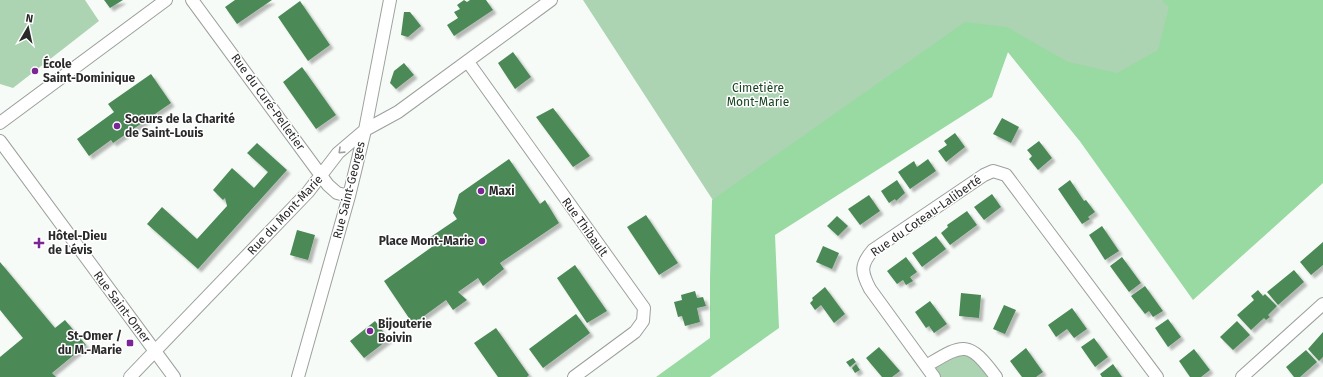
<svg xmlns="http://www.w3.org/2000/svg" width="1323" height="377" font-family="'Fira Sans',sans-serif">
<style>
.green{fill:#add4b2}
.forest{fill:#99d9a2}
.building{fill:#4c8957;filter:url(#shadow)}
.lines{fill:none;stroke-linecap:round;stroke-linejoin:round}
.minor-casing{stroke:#9ca09c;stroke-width:14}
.minor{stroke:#fff;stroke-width:12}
.oneway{stroke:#9f9f9f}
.poi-dot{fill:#7b2695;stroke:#fff;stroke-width:1.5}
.labels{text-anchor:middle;stroke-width:3;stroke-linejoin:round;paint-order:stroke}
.poi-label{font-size:12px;font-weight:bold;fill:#292a29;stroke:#fff;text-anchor:start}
.park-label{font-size:12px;fill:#174421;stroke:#fff}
.street-label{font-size:12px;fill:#292a29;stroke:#fff}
</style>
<defs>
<filter id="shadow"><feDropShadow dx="3.5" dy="3.5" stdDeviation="1" flood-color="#0004"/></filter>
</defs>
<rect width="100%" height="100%" fill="#f7fbf7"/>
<path class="green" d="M 0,0 L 85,0 L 99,21 L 13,88 L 0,84 Z
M 583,0 L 1253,0 L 1079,140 L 1008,52 L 729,225 Z
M 968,348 L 996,377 L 934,377 L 926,366 Z"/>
<path class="forest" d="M 1162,0 L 1323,0 L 1323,183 L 1193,300 L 1079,140 L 1008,52 L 992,97 L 775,235 L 779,328 L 710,377 L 656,377 L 710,338 L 710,279 L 712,200 L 965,22 L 1007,27 L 1068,62 L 1117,73 L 1158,50 L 1169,7 Z"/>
<path class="building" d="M 104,0 L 123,0 L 110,8 Z
M 235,0 L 272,0 L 237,24 L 225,7 Z
M 464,0 L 467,2 L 470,0 L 486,0 L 493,10 L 454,36 L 447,25 L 458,18 L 454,12 L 460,9 L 457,5 Z
M 300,1 L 330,45 L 308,61 L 278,17 Z
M 404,12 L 410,12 L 421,26 L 408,37 L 401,35 Z
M 513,52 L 531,77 L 515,89 L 498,63 Z
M 404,63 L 414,75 L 396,89 L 390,83 L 394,71 Z
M 302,67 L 336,115 L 316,129 L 283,82 Z
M 151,74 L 171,103 L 113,143 L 111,140 L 89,156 L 77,139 L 114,112 L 108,104 Z
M 553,108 L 590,156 L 573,167 L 536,117 Z
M 1002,118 L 1019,127 L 1011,143 L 993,134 Z
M 955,133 L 965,147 L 946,162 L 938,151 L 947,145 L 944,141 Z
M 1039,141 L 1052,158 L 1038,170 L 1029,159 L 1032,156 L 1027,150 Z
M 257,143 L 287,170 L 198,269 L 147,224 L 162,207 L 197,239 L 227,206 L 225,198 L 223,200 L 213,190 L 232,168 L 254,188 L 268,172 L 247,153 Z
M 509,159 L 540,204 L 545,200 L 559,223 L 500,263 L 504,269 L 483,286 L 478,278 L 458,292 L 467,300 L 453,310 L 446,300 L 413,324 L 384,281 L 436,244 L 429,238 L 457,219 L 453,213 L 459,194 Z
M 928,159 L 936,171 L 910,189 L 898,172 L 914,161 L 917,167 Z
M 897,180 L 905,193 L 896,201 L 895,199 L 889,203 L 881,191 Z
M 1070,180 L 1084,201 L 1086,200 L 1095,212 L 1088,217 L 1090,219 L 1082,224 L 1058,189 Z
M 992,194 L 1001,207 L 984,220 L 974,207 Z
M 869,195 L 880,211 L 860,225 L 848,209 Z
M 967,211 L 977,225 L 950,245 L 941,233 L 948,227 L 947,225 Z
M 646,215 L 678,263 L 659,275 L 627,227 Z
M 837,216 L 848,226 L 838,236 L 827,226 Z
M 1102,226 L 1119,251 L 1105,260 L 1089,235 Z
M 297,230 L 315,235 L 308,260 L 290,255 Z
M 936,236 L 946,249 L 922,267 L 912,253 Z
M 1323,242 L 1323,265 L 1311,275 L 1300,262 Z
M 823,246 L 839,253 L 832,269 L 816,262 Z
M 906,257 L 917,272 L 910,277 L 913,281 L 906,285 L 903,280 L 897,284 L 887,271 Z
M 1122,257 L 1141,283 L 1129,292 L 1110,266 Z
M 0,262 L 55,328 L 65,320 L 86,345 L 52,373 L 56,377 L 0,377 L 0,357 L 23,338 L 0,310 Z
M 575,265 L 607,311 L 587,323 L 557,278 Z
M 1294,270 L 1304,282 L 1278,305 L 1267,292 Z
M 1145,286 L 1163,311 L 1153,317 L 1149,311 L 1145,314 L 1131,296 Z
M 825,287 L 845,314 L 834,323 L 821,305 L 815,310 L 810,303 L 813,300 L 812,298 Z
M 1258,290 L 1263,296 L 1265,294 L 1277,306 L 1268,315 L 1270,317 L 1266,320 L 1264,318 L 1251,330 L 1237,315 L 1254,300 L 1251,296 Z
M 695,291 L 697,298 L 703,297 L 706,306 L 697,308 L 700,322 L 685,326 L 682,316 L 678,317 L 674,302 L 682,300 L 681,295 Z
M 961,293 L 981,295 L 979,318 L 959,316 Z
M 930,301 L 947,324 L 934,333 L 929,326 L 926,328 L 915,312 Z
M 1004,305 L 1016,310 L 1005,334 L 993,329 Z
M 1072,308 L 1087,329 L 1074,338 L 1067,329 L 1056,337 L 1048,325 Z
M 576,314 L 590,333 L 543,368 L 529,349 Z
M 1168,319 L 1181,337 L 1168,347 L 1155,328 Z
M 375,321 L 389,339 L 364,358 L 350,341 Z
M 1237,321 L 1250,335 L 1233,350 L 1220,337 Z
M 496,328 L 529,375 L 527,377 L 498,377 L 474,343 Z
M 1323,332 L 1323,357 L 1319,361 L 1308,349 Z
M 1094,338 L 1108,357 L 1095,367 L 1081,347 Z
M 879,347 L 900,371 L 892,377 L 882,377 L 866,358 Z
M 1026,348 L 1043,372 L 1036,377 L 1022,377 L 1010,361 Z
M 1194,349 L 1210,370 L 1201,377 L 1190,377 L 1179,361 Z
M 1306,350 L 1317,362 L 1300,377 L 1294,377 L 1286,367 Z
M 853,358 L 856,362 L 850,367 L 846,362 Z
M 856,364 L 860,370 L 855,373 L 852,368 Z
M 1113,364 L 1122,377 L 1102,377 L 1100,374 Z"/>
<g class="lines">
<defs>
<path id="minor" d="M 192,0 L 328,185 L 337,193 L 349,196
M 468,62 L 644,308 L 643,321 L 635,332 L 574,377
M 0,123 L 166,0
M 0,141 L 174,377
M 926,366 C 963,344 968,339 996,377
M 130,377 L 308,192 L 338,153 L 365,130 L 398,112 L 551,0
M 298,377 L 349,196 L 365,130 L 390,0
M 934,377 L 870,289 C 861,272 860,265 873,250 L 984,175 L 993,171 L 1006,175 L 1157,377
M 1242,377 L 1323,304"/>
</defs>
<use href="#minor" class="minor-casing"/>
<use href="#minor" class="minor"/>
</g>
<defs><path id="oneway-chevron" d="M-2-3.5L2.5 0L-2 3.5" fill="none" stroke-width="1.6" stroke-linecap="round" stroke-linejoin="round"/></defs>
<use class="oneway" href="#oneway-chevron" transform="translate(341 151) rotate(136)"/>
<g class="poi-dot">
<circle cx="35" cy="71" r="4"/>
<circle cx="117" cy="126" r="4"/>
<circle cx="481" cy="191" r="4"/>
<circle cx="482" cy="241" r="4"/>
<path d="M37 237h4v4h4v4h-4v4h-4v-4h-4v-4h4z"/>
<circle cx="370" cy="331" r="4"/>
<rect x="126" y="339" width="8" height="8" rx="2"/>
</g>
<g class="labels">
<g class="poi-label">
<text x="43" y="68">École<tspan x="43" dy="14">Saint-Dominique</tspan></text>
<text x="125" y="123">Soeurs de la Charité<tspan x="125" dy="14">de Saint-Louis</tspan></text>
<text x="489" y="195">Maxi</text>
<text x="48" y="240">Hôtel-Dieu<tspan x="48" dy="14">de Lévis</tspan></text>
<text x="474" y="245" text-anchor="end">Place Mont-Marie</text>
<text x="378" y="328">Bijouterie<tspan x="378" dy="14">Boivin</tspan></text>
<text x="122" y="340" text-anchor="end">St-Omer /<tspan x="122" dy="14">du M.-Marie</tspan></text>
</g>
<g class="park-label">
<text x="758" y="92">Cimetière<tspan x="758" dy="14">Mont-Marie</tspan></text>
</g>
<g class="street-label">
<text transform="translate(268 102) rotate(54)" y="4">Rue du Curé-Pelletier</text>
<text transform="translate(349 190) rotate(-76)" y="4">Rue Saint-Georges</text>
<text transform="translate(285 215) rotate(-47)" y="4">Rue du Mont-Marie</text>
<text transform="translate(926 216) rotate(-35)" y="4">Rue du Coteau-Laliberté</text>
<text transform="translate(585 227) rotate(54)" y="4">Rue Thibault</text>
<text transform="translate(122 307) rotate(53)" y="4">Rue Saint-Omer</text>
</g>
</g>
<g transform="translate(28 28) rotate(9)" stroke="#ffffff" stroke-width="3" paint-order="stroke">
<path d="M0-3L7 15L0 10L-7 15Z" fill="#292a29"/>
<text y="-6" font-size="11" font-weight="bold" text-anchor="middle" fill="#292a29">N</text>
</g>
</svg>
